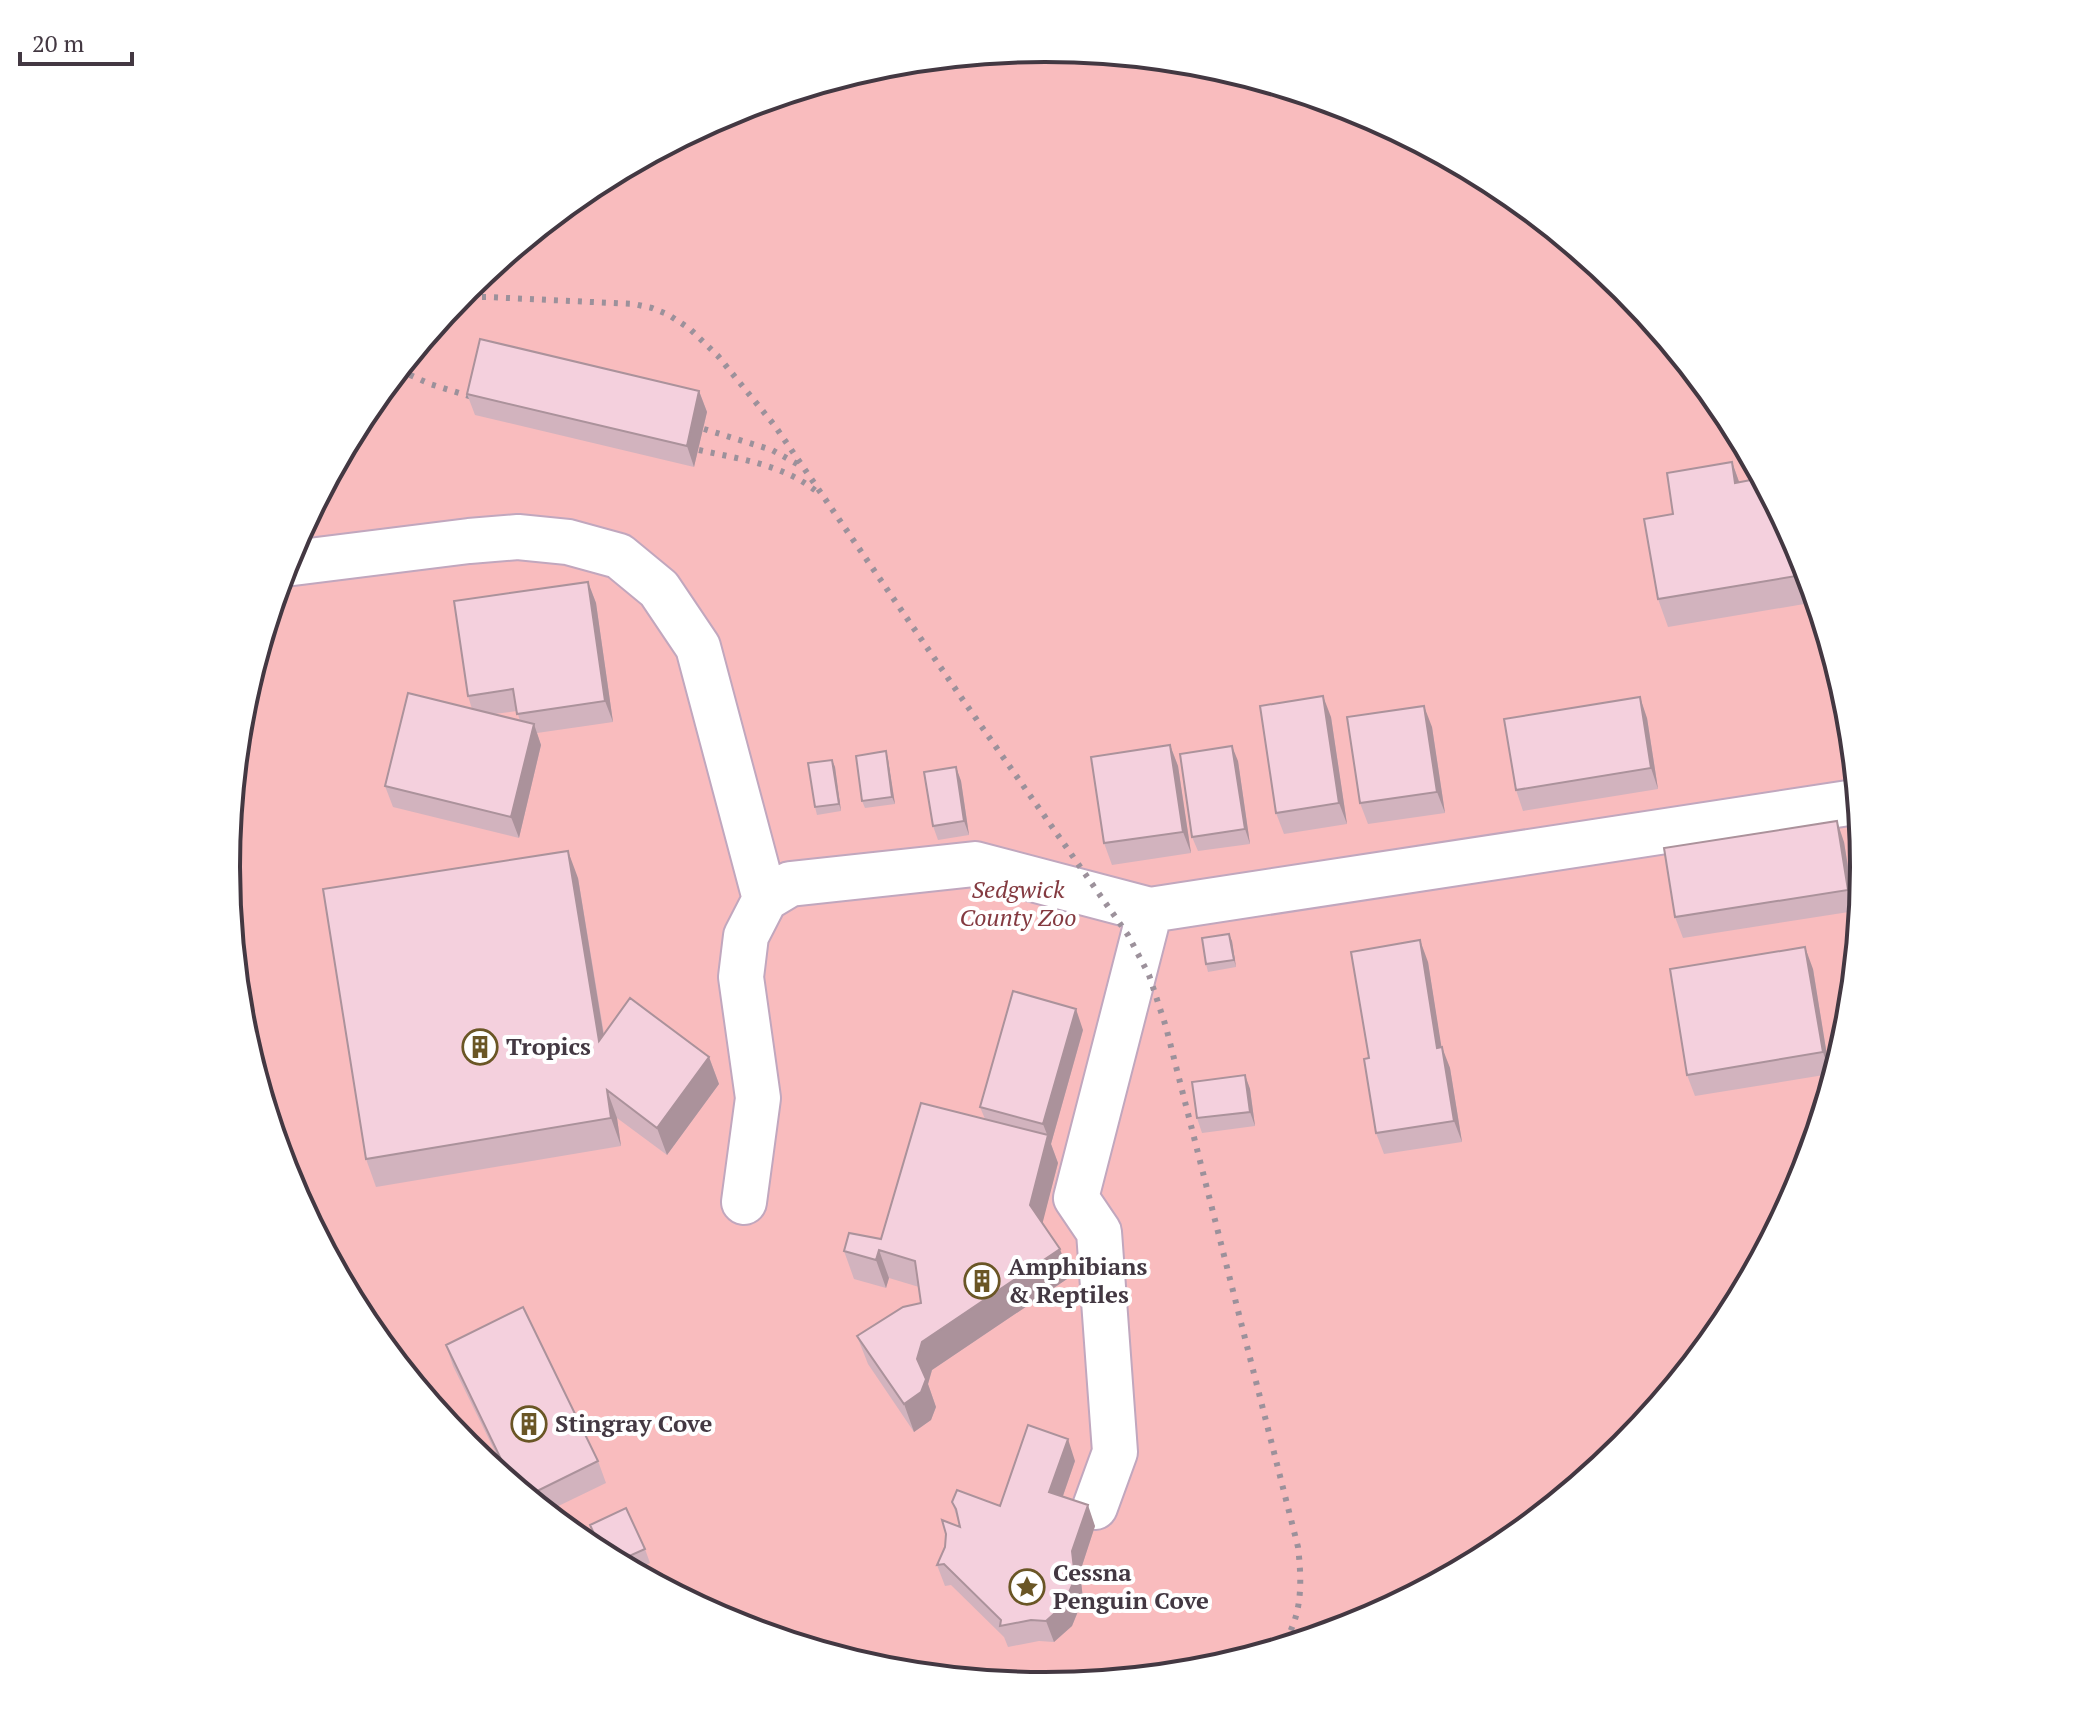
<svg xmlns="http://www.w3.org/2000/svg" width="2090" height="1734" font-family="'PT Serif',serif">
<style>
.green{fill:#f9bcbe}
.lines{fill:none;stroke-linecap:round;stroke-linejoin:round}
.minor-casing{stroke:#c1a7be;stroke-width:48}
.minor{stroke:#fff;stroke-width:44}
.rail{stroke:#9c919b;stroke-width:6;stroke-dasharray:4 8;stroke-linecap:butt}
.wall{fill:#d2b3be;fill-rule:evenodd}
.shaded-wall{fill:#ab929b}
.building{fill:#f4d0dd;stroke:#ab929b;stroke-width:2}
.labels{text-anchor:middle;stroke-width:8;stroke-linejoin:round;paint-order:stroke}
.park-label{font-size:24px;font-style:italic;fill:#843a40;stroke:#fff}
.poi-label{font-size:24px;font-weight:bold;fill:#433842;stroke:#fff;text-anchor:start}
.rim{fill:none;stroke:#433842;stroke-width:4}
</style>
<rect width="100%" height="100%" fill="#fef3fd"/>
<path class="green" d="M229 867a816 816 0 1 1 1632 0a816 816 0 1 1-1632 0Z"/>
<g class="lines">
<defs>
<path id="minor" d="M 285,564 L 469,541 L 518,537 L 568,542 L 619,556 L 659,589 L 698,647 L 765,899
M 744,1202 L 758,1098 L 741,977 L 746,936 L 765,899 L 790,884 L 975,864 L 1150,910 L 1855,802 L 1858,805
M 1095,1507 L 1115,1452 L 1099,1232 L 1076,1198 L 1150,910"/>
</defs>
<use href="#minor" class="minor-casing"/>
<use href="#minor" class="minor"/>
<path class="rail" d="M 458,297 L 487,297 L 634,304 L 652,308 L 669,315 L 690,329 L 718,356 L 775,426 L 963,700 L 1128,935 L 1149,975 L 1166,1027 L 1298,1547 C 1302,1582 1303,1617 1281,1647
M 399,370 L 430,384 L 479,399
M 704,429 L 772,450 L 799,465
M 699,450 C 739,459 782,464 816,491"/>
</g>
<path class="wall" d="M 699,391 L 707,412 L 694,467 L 475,415 L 467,394 Z
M 1732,462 L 1739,482 L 1802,554 L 1816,602 L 1668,627 L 1658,599 L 1673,514 Z
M 588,582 L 596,603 L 613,722 L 537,733 L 541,745 L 519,838 L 393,807 L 385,786 L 472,709 L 468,696 ZM 517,711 L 520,721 L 494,714 Z
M 1331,717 L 1347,824 L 1284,834 L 1276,813 Z
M 1647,718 L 1658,789 L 1523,811 L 1516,790 Z
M 1432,727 L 1445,813 L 1368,824 L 1360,803 Z
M 1170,745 L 1178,766 L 1191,853 L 1112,865 L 1104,843 Z
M 886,751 L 888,759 L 895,804 L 865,808 L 862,801 Z
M 832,760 L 835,767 L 841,811 L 817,815 L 815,807 Z
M 1238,761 L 1250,844 L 1198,851 L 1192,837 Z
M 956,767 L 961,781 L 969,835 L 938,840 L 933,826 Z
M 1844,842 L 1855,911 L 1683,938 L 1675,917 Z
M 578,878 L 604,1034 L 709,1057 L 719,1084 L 667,1155 L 617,1118 L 621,1146 L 376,1187 L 366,1159 Z
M 1232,941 L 1236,967 L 1208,972 L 1206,964 Z
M 1428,962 L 1441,1047 L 1450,1068 L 1462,1142 L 1384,1154 L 1376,1133 L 1369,1058 Z
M 1813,969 L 1830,1074 L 1695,1096 L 1687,1075 Z
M 1083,1030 L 1051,1144 L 1058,1163 L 1042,1223 L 1070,1277 L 932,1370 L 928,1384 L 936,1407 L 931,1420 L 914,1432 L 868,1364 L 857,1336 L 921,1303 L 919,1287 L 889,1278 L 886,1288 L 854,1279 L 844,1251 L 881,1239 L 985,1119 L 980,1107 Z
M 1245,1075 L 1250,1089 L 1255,1126 L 1202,1133 L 1197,1118 Z
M 446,1345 L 598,1461 L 606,1483 L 546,1512 L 510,1482 L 453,1366 Z
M 1075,1461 L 1063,1496 L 1095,1526 L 1080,1572 L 1083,1599 L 1072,1626 L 1054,1642 L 1039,1641 L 1008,1647 L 1004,1637 L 951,1585 L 945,1586 L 937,1565 L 960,1527 L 952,1502 L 1000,1506 Z
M 590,1525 L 645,1549 L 650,1563 L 633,1571 L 602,1554 Z"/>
<path class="shaded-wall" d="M 699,391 L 707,412 L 694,467 L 687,446 Z
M 1732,462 L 1742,490 L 1735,483 Z
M 588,582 L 596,603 L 613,722 L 605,701 Z
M 1323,696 L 1331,717 L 1347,824 L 1339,803 Z
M 1640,697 L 1647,718 L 1658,789 L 1651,768 Z
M 1424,706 L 1432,727 L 1445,813 L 1437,792 Z
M 534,724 L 541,745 L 519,838 L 511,817 Z
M 1170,745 L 1178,766 L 1191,853 L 1183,832 Z
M 1232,746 L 1238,761 L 1250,844 L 1245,829 Z
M 886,751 L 888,759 L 895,804 L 892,797 Z
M 832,760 L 835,767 L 841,811 L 839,804 Z
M 956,767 L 961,781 L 969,835 L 964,821 Z
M 1837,821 L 1844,842 L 1855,911 L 1848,890 Z
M 568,851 L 578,878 L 609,1068 L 599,1041 Z
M 1229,934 L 1232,941 L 1236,967 L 1234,960 Z
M 1420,940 L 1428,962 L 1445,1069 L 1437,1048 Z
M 1805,947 L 1813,969 L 1830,1074 L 1823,1052 Z
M 1076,1009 L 1083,1030 L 1051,1144 L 1058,1163 L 1040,1233 L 1030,1205 L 1048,1137 L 1043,1124 Z
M 1442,1047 L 1450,1068 L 1462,1142 L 1454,1121 Z
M 709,1057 L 719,1084 L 667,1155 L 657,1128 Z
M 1245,1075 L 1250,1089 L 1255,1126 L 1250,1112 Z
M 607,1090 L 617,1118 L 621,1146 L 611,1118 Z
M 1060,1249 L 1070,1277 L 932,1370 L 928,1384 L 936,1407 L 931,1420 L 914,1432 L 904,1404 L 922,1342 Z
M 879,1250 L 889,1278 L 886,1288 L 876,1260 Z
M 1068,1439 L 1075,1461 L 1057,1513 L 1049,1492 Z
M 1088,1505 L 1095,1526 L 1080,1572 L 1083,1599 L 1072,1626 L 1054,1642 L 1046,1621 L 1072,1551 Z"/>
<path class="building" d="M 480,339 L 699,391 L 687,446 L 467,394 Z
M 1732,462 L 1735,483 L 1761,478 L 1802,554 L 1808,574 L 1658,599 L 1644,519 L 1673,514 L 1667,473 Z
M 588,582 L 605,701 L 517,714 L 513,689 L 468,696 L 454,601 Z
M 408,693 L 534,724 L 511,817 L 385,786 Z
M 1323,696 L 1339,803 L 1276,813 L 1260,706 Z
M 1640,697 L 1651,768 L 1516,790 L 1504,719 Z
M 1424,706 L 1437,792 L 1360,803 L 1347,717 Z
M 1170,745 L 1183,832 L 1104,843 L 1091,757 Z
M 1232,746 L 1245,829 L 1192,837 L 1180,754 Z
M 886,751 L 892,797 L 862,801 L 856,756 Z
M 832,760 L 839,804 L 815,807 L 808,763 Z
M 956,767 L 964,821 L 933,826 L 924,772 Z
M 1837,821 L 1848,890 L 1675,917 L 1664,848 Z
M 568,851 L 599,1041 L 630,998 L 709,1057 L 657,1128 L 607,1090 L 611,1118 L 366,1159 L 323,889 Z
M 1229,934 L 1234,960 L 1206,964 L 1202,938 Z
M 1420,940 L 1437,1048 L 1442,1047 L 1454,1121 L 1376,1133 L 1364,1059 L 1369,1058 L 1351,952 Z
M 1805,947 L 1823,1052 L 1687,1075 L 1670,969 Z
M 1013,991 L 1076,1009 L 1043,1124 L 980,1107 Z
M 1245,1075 L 1250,1112 L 1197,1118 L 1192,1082 Z
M 921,1103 L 1048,1135 L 1030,1205 L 1060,1249 L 922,1342 L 917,1359 L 926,1379 L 921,1392 L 904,1404 L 857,1336 L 903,1307 L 921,1303 L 915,1261 L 879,1250 L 876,1260 L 844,1251 L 849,1233 L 881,1239 Z
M 523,1307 L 598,1461 L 527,1496 L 514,1486 L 446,1345 Z
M 1028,1425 L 1068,1439 L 1049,1492 L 1088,1505 L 1072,1551 L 1075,1578 L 1064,1605 L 1046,1621 L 1031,1620 L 1000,1626 L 1001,1620 L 944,1564 L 937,1565 L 945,1547 L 946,1534 L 942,1520 L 960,1527 L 956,1509 L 952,1502 L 957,1490 L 1000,1506 Z
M 626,1508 L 645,1549 L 616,1562 L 604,1555 L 590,1525 Z"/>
<defs>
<symbol id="building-ring" viewBox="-11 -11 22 22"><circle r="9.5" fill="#fff" stroke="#6a5625" stroke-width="1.5"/><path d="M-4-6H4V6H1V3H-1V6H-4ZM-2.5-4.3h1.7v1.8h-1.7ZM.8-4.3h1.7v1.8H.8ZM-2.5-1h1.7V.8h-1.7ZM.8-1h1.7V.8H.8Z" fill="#6a5625"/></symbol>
<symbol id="sight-ring" viewBox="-11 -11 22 22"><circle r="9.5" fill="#fff" stroke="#6a5625" stroke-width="1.5"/><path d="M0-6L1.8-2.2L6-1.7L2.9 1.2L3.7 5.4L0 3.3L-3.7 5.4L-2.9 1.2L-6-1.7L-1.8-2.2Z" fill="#6a5625"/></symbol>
</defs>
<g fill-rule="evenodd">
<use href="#building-ring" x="460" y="1027" width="40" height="40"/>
<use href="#building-ring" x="962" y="1261" width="40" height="40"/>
<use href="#building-ring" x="509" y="1404" width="40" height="40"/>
<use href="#sight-ring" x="1007" y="1567" width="40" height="40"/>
</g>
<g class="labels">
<g class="park-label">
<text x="1018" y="898">Sedgwick<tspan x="1018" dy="28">County Zoo</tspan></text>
</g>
<g class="poi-label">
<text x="506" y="1055">Tropics</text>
<text x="1008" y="1275">Amphibians<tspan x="1008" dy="28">&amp; Reptiles</tspan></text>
<text x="555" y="1432">Stingray Cove</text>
<text x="1053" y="1581">Cessna<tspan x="1053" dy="28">Penguin Cove</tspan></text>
</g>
</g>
<path d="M0 0H2090V1734H0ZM240 867a805 805 0 1 1 1610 0a805 805 0 1 1-1610 0Z" fill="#fff" fill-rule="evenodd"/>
<path class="rim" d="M240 867a805 805 0 1 1 1610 0a805 805 0 1 1-1610 0Z"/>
<path d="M20 52v12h112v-12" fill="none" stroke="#433842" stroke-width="4"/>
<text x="32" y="52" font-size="24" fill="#433842" stroke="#ffffff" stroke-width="6" paint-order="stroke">20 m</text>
</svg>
